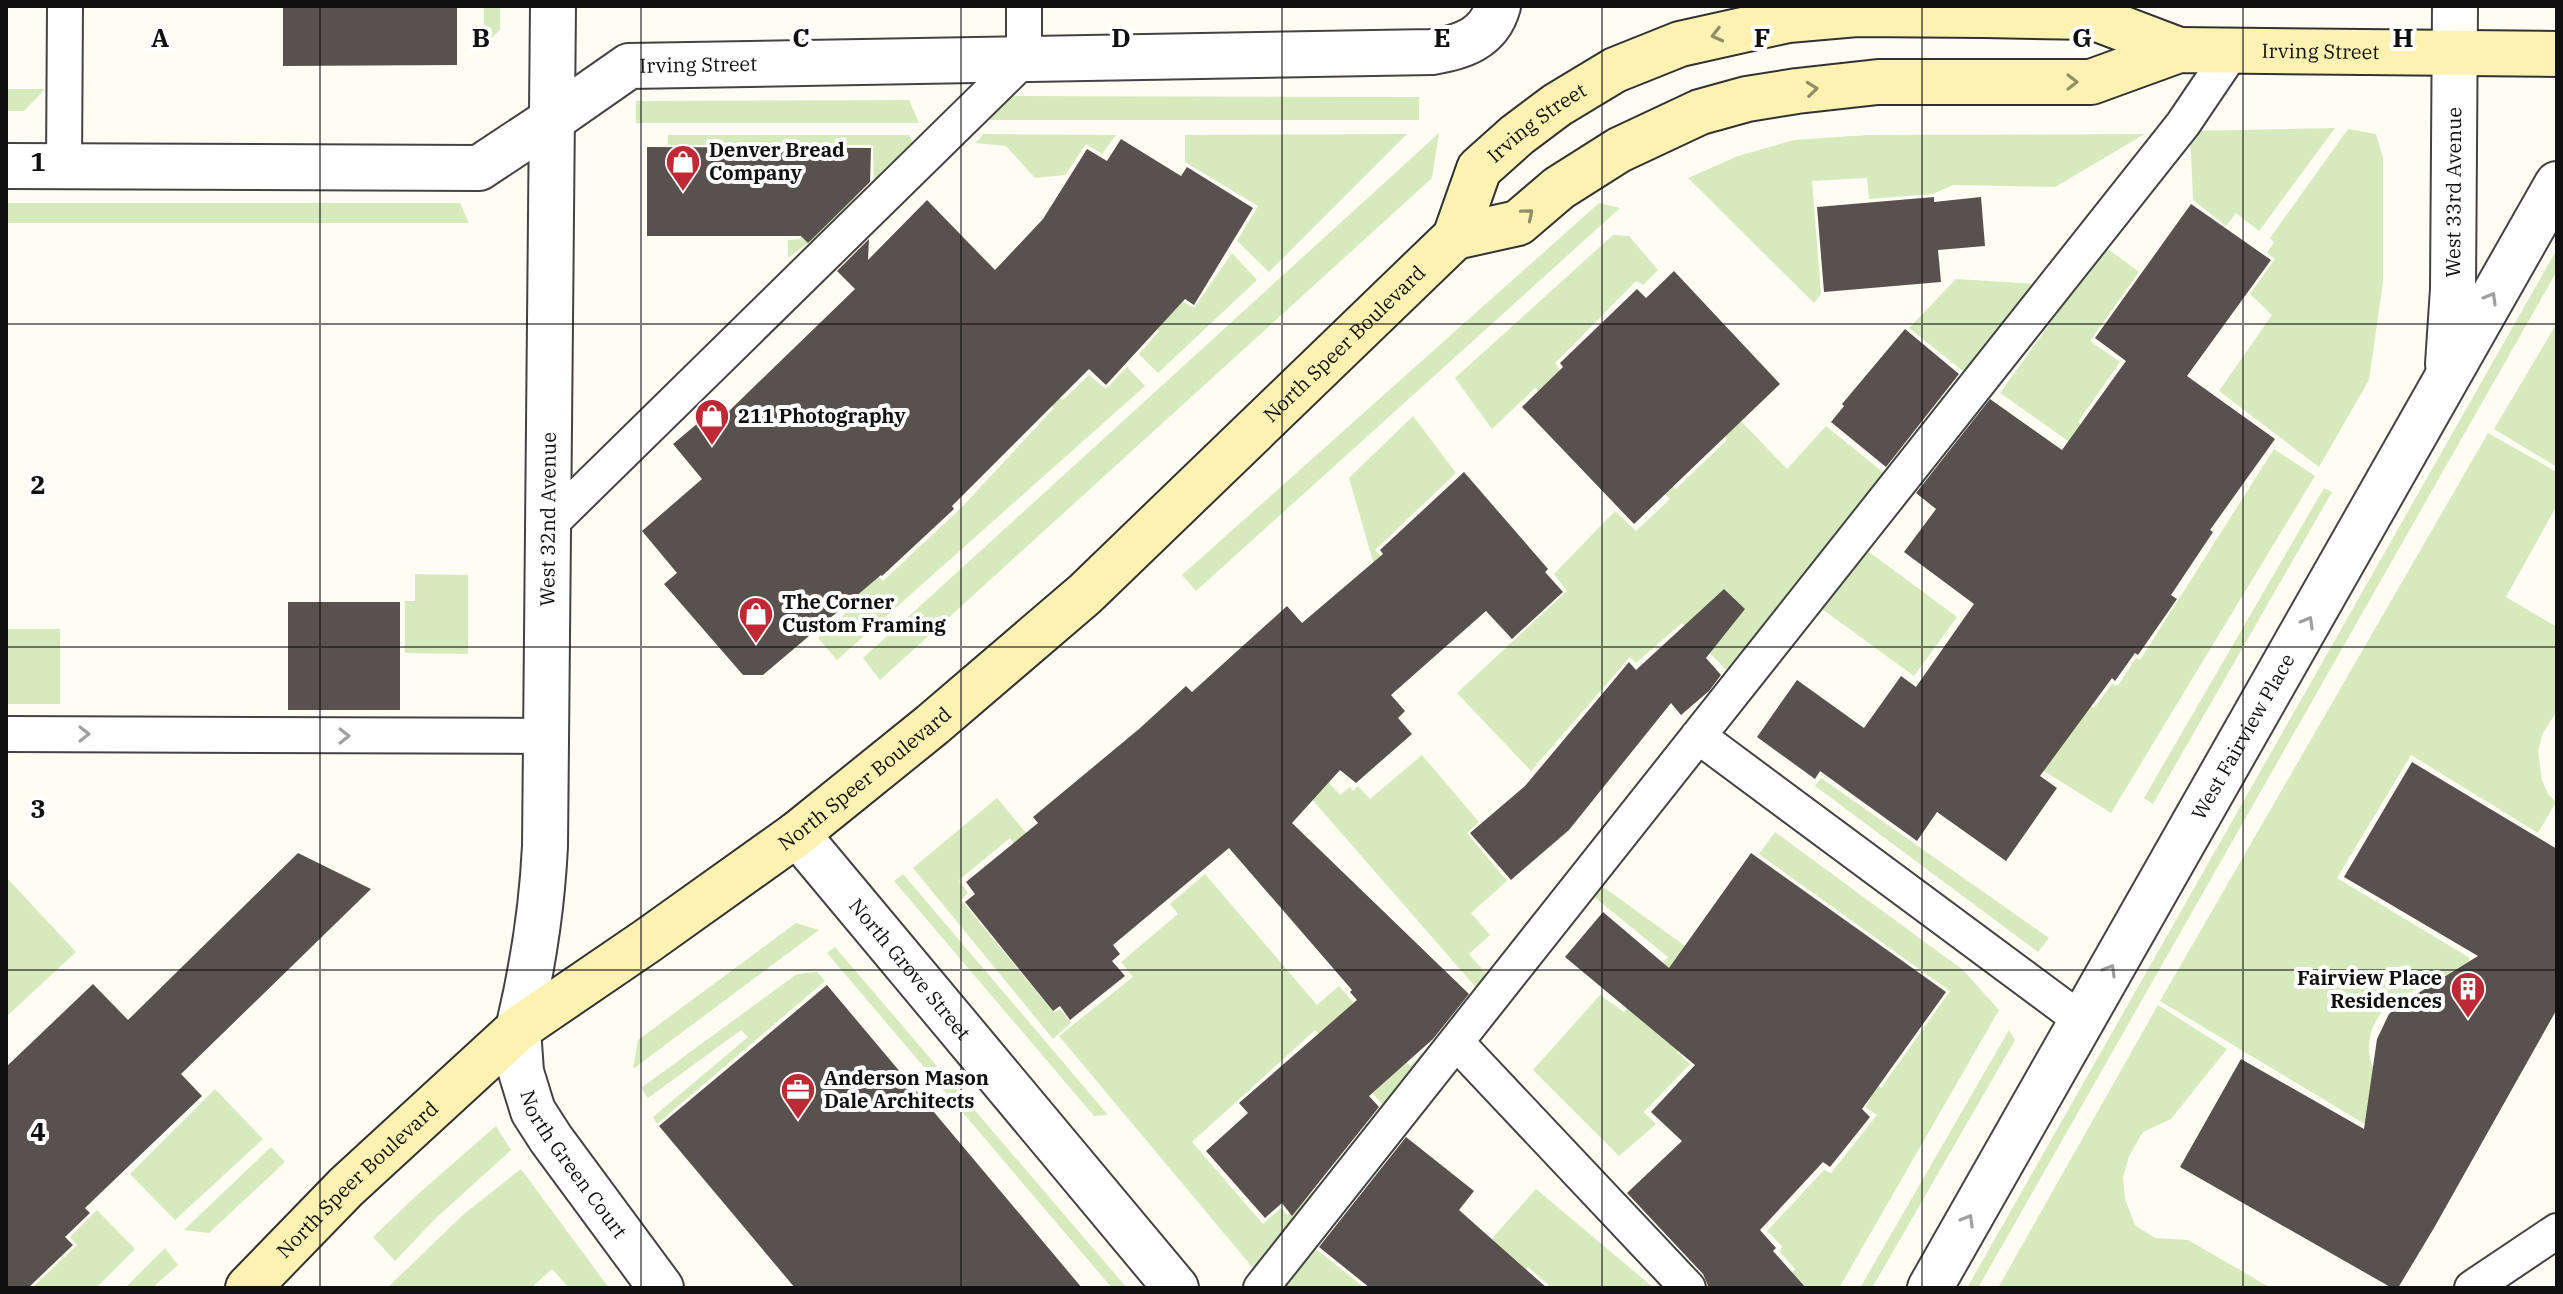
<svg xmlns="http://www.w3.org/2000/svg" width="2563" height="1294" font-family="'IBM Plex Serif',serif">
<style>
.green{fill:#d6eabd}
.building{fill:#59514d}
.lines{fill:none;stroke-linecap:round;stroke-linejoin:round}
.service-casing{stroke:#434343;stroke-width:38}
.minor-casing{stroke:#434343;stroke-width:48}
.tertiary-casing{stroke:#434343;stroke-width:48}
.secondary-casing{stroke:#323232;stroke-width:48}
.service{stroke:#fff;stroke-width:34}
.minor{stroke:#fff;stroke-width:44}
.tertiary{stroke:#fff;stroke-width:44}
.secondary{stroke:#fdf2b1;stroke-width:44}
.oneway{stroke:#928c69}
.oneway2{stroke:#9f9f9f}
.grid{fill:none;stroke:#101010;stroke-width:2;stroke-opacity:0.55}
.labels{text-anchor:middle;stroke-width:8;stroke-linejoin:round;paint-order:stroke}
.street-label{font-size:20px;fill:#101010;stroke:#fff}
.poi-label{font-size:20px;font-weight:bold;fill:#101010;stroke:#fff;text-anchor:start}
.grid-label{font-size:26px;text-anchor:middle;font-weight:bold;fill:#101010;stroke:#fff;stroke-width:8;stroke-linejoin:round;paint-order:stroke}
</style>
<rect width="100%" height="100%" fill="#fffcf4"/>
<path class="green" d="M 484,6 L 500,6 L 500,30 L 484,45 Z
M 6,89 L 45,89 L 24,111 L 6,111 Z
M 1011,96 L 1419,97 L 1419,120 L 989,120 Z
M 909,100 L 919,123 L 636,123 L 636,101 Z
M 2335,128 L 2259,231 L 2236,213 L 2226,226 L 2193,200 L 2190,131 Z
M 2348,129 L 2376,134 L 2383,158 L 2383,282 L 2369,380 L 2319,467 L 2219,391 L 2272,315 L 2250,294 L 2275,259 L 2267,253 L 2274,242 L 2270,238 Z
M 1439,133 L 1432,178 L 880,680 L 863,658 Z
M 983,134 L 1116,135 L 1102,154 L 1086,144 L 1065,175 L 1035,178 L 1006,146 L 976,143 Z
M 1407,134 L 1269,272 L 1237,241 L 1258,206 L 1185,162 L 1185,135 Z
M 2145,134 L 2055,187 L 1953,185 L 1933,194 L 1869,199 L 1867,178 L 1812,181 L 1821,294 L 1814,303 L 1688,178 L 1738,156 L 1794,140 L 1867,135 Z
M 668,135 L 909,135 L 913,142 L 874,194 L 873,145 L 668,145 Z
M 801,197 L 870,197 L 788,258 L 788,240 L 801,239 Z
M 6,203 L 460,203 L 469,223 L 6,223 Z
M 1599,203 L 1620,208 L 1196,591 L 1182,575 Z
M 1049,219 L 1194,308 L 1232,253 L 1257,280 L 1158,373 L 1139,354 L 1159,331 L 1046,225 Z
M 1613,235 L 1629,236 L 1658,270 L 1643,285 L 1636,281 L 1555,363 L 1563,374 L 1542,395 L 1535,388 L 1492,429 L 1455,378 Z
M 2105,247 L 2139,272 L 2090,341 L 2120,362 L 2078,422 L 2105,441 L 2092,458 L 2000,393 Z
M 2557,249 L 2557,271 L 1978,1288 L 1967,1288 Z
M 1956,279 L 2038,284 L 1968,375 L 1909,328 Z
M 961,307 L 1063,400 L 1089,375 L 1106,389 L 1127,367 L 1145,386 L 837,660 L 818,638 L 845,614 L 833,600 L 872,570 L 883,581 L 960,509 L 1054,408 L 954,311 Z
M 2557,323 L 2557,467 L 2494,429 Z
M 1413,416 L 1456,473 L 1375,550 L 1451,634 L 1399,652 L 1349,478 Z
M 1741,421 L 1787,469 L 1826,426 L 1890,478 L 1727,671 L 1682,623 L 1636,663 L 1630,657 L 1531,771 L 1457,693 L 1567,591 L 1554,574 L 1615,511 L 1636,531 L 1670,499 L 1650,477 L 1657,471 L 1676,489 L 1727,440 L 1725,435 Z
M 2488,433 L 2557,472 L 2557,505 L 2506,597 L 2557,627 L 2557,711 L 2543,733 L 2538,751 L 2542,780 L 2548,794 L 2556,802 L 2538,833 L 2411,755 L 2337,878 L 2470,958 L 2453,987 C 2414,981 2367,1006 2369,1051 C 2370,1067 2381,1081 2381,1093 C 2382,1105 2378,1119 2376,1131 L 2160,1001 Z
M 2274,449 L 2315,476 L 2111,813 L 2036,766 L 2080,700 L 2094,708 L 2112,684 L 2118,686 L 2136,658 L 2140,660 Z
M 2324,488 L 2332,492 L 2153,804 L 2144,798 Z
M 1865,549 L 1957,617 L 1914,676 L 1822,609 Z
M 415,574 L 468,575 L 468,654 L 405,653 L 405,601 L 415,601 Z
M 6,629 L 60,629 L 60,704 L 6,704 Z
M 1422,755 L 1479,822 L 1467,833 L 1507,881 L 1471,913 L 1490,935 L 1469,954 L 1492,980 L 1479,991 L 1303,789 L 1321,774 L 1340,795 L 1350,787 L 1353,791 L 1358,786 L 1370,799 Z
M 1821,778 L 2049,938 L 2038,952 L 1815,786 Z
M 997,798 L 1032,840 L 1019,850 L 1010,838 L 959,880 L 968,893 L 961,900 L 1054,1013 L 1060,1009 L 1071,1023 L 1053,1039 L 913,868 Z
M 1775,832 L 1963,970 L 1999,1010 L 1839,1288 L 1777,1288 L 1795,1269 L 1780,1252 L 1782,1246 L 1767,1231 L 1824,1170 L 1831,1173 L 1877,1115 L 1865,1107 L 1870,1100 L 1776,1025 L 1782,1017 L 1881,1088 L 1950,991 L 1759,854 Z
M 903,874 L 1108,1115 L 1094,1116 L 894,881 Z
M 1205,874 L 1317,1005 L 1339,986 L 1410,1066 L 1437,1039 L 1385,1107 L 1315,1030 L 1192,1142 L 1263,1224 L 1281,1208 L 1287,1215 L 1335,1171 L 1253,1268 L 1059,1036 L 1133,977 L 1121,962 L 1178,914 L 1170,904 Z
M 6,877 L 76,952 L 6,1017 Z
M 1602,886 L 1778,1013 L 1716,1003 L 1677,1052 L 1690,1064 L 1644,1112 L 1656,1124 L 1619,1156 L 1533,1070 L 1600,995 L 1624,1012 L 1668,957 L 1593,896 Z
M 796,923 L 819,930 L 633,1069 L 638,1040 Z
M 835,947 L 1127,1288 L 1112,1288 L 827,953 Z
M 817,972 L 825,981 L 657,1124 L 653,1117 L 748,1037 L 741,1030 L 648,1098 L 641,1088 L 797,974 Z
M 2158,1005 L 2227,1049 L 2171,1119 L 2143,1132 L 2129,1156 L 2123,1177 L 2125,1199 L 2135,1225 L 2155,1238 L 2188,1240 L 2271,1288 L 1998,1288 Z
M 2009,1030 L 2015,1040 L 1872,1288 L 1860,1288 Z
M 215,1089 L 263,1139 L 175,1220 L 130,1174 Z
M 496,1126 L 511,1150 L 435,1219 L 395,1261 L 373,1237 L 418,1194 Z
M 271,1147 L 285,1162 L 209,1233 L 184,1230 Z
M 521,1169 L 609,1288 L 569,1288 L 552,1269 L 531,1288 L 387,1288 L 465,1213 Z
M 1536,1189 L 1654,1288 L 1552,1288 L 1528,1267 L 1517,1280 L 1453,1288 L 1495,1235 Z
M 97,1210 L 135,1249 L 96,1288 L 32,1288 L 77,1245 L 70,1237 Z
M 1311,1245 L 1365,1288 L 1279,1288 Z
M 165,1248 L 178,1265 L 152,1288 L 125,1288 Z"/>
<path class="building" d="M 283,6 L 457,6 L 457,65 L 283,66 Z
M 1121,139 L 1181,176 L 1187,167 L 1253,208 L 1194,305 L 1185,299 L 1106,385 L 1089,369 L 952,506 L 954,509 L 882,576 L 881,575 L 763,675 L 743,675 L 664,584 L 677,573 L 642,531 L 702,479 L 673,444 L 722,403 L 729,411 L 855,289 L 837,271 L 869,239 L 868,260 L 927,200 L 995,270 L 1043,219 L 1087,149 L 1107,161 Z
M 647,147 L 871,148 L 870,182 L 808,243 L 801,236 L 647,236 Z
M 1934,197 L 1934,202 L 1981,197 L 1985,246 L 1938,250 L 1941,282 L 1824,292 L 1817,207 Z
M 2191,204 L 2271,260 L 2187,376 L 2275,439 L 2210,530 L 2213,532 L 2171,595 L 2177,599 L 2138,655 L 2135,653 L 2115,681 L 2112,678 L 2040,776 L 2057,788 L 2006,861 L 1937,812 L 1917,841 L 1820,771 L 1815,779 L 1757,737 L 1797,680 L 1864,728 L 1901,676 L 1916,687 L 1974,604 L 1904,552 L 1936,509 L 1916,493 L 1990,399 L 2062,450 L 2126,361 L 2095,338 Z
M 1674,271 L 1780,384 L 1634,524 L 1522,407 L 1563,367 L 1560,363 L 1637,289 L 1646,298 Z
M 1905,329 L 1959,374 L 1886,467 L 1831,422 L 1844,406 L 1842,404 Z
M 1464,472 L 1548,569 L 1545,572 L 1563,592 L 1512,639 L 1486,611 L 1391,695 L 1405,711 L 1398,718 L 1412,734 L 1356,783 L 1340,770 L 1292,823 L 1469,994 L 1433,1039 L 1369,1096 L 1379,1107 L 1292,1216 L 1282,1203 L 1265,1218 L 1206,1151 L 1248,1113 L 1239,1103 L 1357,1000 L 1350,992 L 1352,990 L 1229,848 L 1113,945 L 1120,954 L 1112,961 L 1125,976 L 1070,1020 L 1060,1006 L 1053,1011 L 965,902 L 975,894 L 966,882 L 1038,823 L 1033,817 L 1139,729 L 1186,686 L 1192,692 L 1287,606 L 1302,623 L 1383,554 L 1380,550 Z
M 1724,589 L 1745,609 L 1706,658 L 1721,675 L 1709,691 L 1681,715 L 1671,703 L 1569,830 L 1511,880 L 1470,833 L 1525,786 L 1629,662 L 1636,670 Z
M 288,602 L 400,602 L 400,710 L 288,710 Z
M 2412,762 L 2557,849 L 2557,1009 L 2434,1228 L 2398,1288 L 2392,1288 L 2180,1167 L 2241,1059 L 2364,1129 L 2377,1039 L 2389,1014 L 2399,1005 L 2478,956 L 2344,877 Z
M 298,853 L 371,889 L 181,1074 L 202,1096 L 85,1208 L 90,1213 L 65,1237 L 73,1245 L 28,1288 L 6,1288 L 6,1067 L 93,984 L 128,1020 Z
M 1751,853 L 1946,992 L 1862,1109 L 1870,1117 L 1830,1167 L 1823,1162 L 1760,1230 L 1776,1248 L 1773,1251 L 1806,1288 L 1709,1288 L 1703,1274 L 1627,1193 L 1682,1141 L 1651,1112 L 1695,1065 L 1565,957 L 1603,912 L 1669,968 Z
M 827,985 L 1082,1288 L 795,1288 L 659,1126 Z
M 1406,1137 L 1474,1191 L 1459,1210 L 1547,1288 L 1370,1288 L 1319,1247 Z"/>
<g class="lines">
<defs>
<path id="service" d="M 64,166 L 65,6
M 550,524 L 1024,59 L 1024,6
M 6,734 L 547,736
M 1698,736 L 2081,1020
M 1456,1042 L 1688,1288
M 1261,1288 L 2183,124 L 2233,50
M 2472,1288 L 2557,1231"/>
<g id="minor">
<path id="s1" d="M 553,119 L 629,66 L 1432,52 C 1463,47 1489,38 1498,6"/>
<path id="s2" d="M 2448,364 L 2453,289 L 2455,6"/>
<path id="s3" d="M 797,834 L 1176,1288"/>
<path id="s4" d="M 518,1029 L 521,1072 L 533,1111 L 551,1139 L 661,1288"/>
<path id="s5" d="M 1930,1288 L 2557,184"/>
</g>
<g id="tertiary">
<path d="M 6,166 L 479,168 L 553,119"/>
<path id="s6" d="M 518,1029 C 533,967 542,909 545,846 L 553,6"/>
</g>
<g id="secondary">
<path id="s7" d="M 1455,237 L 1518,223 L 1559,188 L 1619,150 L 1700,112 L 1747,99 L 1797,91 L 1878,82 L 2091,82 L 2179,50 L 2557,54"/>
<path id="s8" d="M 248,1288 L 346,1187 L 518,1029 L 647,941 L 797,834 L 932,725 L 1085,594 L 1455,237 L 1479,169 L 1517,135 L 1557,105 L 1615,70 L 1680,44 L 1788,20 L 1857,14 L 1984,15 L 2092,17 L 2179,50"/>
</g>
</defs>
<use href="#service" class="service-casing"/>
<use href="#minor" class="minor-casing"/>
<use href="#tertiary" class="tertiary-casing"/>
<use href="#secondary" class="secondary-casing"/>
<use href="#service" class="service"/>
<use href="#minor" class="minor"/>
<use href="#tertiary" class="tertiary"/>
<use href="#secondary" class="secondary"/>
</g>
<defs><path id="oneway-chevron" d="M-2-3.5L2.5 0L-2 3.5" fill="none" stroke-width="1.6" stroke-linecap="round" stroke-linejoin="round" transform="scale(2)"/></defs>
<g class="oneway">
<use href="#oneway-chevron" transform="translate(1717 35) rotate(166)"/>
<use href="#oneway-chevron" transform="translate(2072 82)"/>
<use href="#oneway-chevron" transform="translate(1812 89) rotate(-6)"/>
<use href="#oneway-chevron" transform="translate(1528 214) rotate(-40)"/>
</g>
<g class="oneway2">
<use href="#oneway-chevron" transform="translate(2491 298) rotate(-60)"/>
<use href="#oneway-chevron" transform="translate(2308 622) rotate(-60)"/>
<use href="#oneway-chevron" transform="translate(84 734)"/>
<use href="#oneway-chevron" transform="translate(344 736)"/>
<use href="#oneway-chevron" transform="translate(2110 970) rotate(-60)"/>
<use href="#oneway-chevron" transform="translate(1968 1220) rotate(-60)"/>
</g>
<path class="grid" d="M 320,6 L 320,1288M 641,6 L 641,1288M 961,6 L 961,1288M 1282,6 L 1282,1288M 1602,6 L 1602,1288M 1922,6 L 1922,1288M 2243,6 L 2243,1288M 6,324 L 2557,324M 6,647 L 2557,647M 6,970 L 2557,970"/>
<defs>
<symbol id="shop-pin" viewBox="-11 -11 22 30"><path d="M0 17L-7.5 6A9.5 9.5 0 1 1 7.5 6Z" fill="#bf2935" stroke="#fff"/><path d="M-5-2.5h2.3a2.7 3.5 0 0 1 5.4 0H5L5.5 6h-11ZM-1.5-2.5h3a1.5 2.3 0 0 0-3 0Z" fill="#fff"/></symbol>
<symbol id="building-pin" viewBox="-11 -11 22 30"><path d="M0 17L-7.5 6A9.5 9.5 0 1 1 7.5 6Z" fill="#bf2935" stroke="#fff"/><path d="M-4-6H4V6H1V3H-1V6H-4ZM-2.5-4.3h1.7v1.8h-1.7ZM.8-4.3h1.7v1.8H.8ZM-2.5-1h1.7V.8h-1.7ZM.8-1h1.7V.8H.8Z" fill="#fff"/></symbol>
<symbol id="office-pin" viewBox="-11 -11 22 30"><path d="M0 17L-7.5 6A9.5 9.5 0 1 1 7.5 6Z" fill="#bf2935" stroke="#fff"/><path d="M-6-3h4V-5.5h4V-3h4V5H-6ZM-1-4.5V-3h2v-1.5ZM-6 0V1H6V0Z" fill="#fff"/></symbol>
</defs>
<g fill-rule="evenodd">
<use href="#shop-pin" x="663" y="142" width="40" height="54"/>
<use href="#shop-pin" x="692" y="396" width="40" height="54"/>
<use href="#shop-pin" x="736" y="594" width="40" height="54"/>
<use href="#building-pin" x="2448" y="969" width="40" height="54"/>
<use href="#office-pin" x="778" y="1070" width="40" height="54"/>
</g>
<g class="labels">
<g class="street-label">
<text dy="7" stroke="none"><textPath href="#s7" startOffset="908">Irving Street</textPath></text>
<text dy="7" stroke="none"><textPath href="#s1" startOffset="162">Irving Street</textPath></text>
<text dy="7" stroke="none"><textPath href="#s8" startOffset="1750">Irving Street</textPath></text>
<text dy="7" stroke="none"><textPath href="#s2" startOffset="172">West 33rd Avenue</textPath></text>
<text dy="7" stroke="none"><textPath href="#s8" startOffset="1450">North Speer Boulevard</textPath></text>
<text dy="7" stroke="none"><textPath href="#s6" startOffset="512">West 32nd Avenue</textPath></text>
<text dy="7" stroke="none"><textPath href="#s5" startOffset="634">West Fairview Place</textPath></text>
<text dy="7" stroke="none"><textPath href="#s8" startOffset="802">North Speer Boulevard</textPath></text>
<text dy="7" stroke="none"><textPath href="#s3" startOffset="176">North Grove Street</textPath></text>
<text dy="7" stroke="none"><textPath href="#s4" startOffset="150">North Green Court</textPath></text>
<text dy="7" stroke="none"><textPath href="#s8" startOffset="154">North Speer Boulevard</textPath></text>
</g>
<g class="poi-label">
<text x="709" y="157">Denver Bread<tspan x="709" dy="23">Company</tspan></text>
<text x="738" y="423">211 Photography</text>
<text x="782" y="609">The Corner<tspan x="782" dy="23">Custom Framing</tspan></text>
<text x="2442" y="985" text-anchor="end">Fairview Place<tspan x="2442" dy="23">Residences</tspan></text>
<text x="824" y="1085">Anderson Mason<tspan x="824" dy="23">Dale Architects</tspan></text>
</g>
</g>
<g class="grid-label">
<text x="160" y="47">A</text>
<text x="481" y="47">B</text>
<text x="801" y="47">C</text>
<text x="1121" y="47">D</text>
<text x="1442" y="47">E</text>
<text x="1762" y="47">F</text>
<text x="2082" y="47">G</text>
<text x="2403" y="47">H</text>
<text x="38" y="171">1</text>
<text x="38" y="494">2</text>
<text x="38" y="818">3</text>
<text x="38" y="1141">4</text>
</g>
<rect width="2563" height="1294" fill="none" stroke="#101010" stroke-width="16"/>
</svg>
